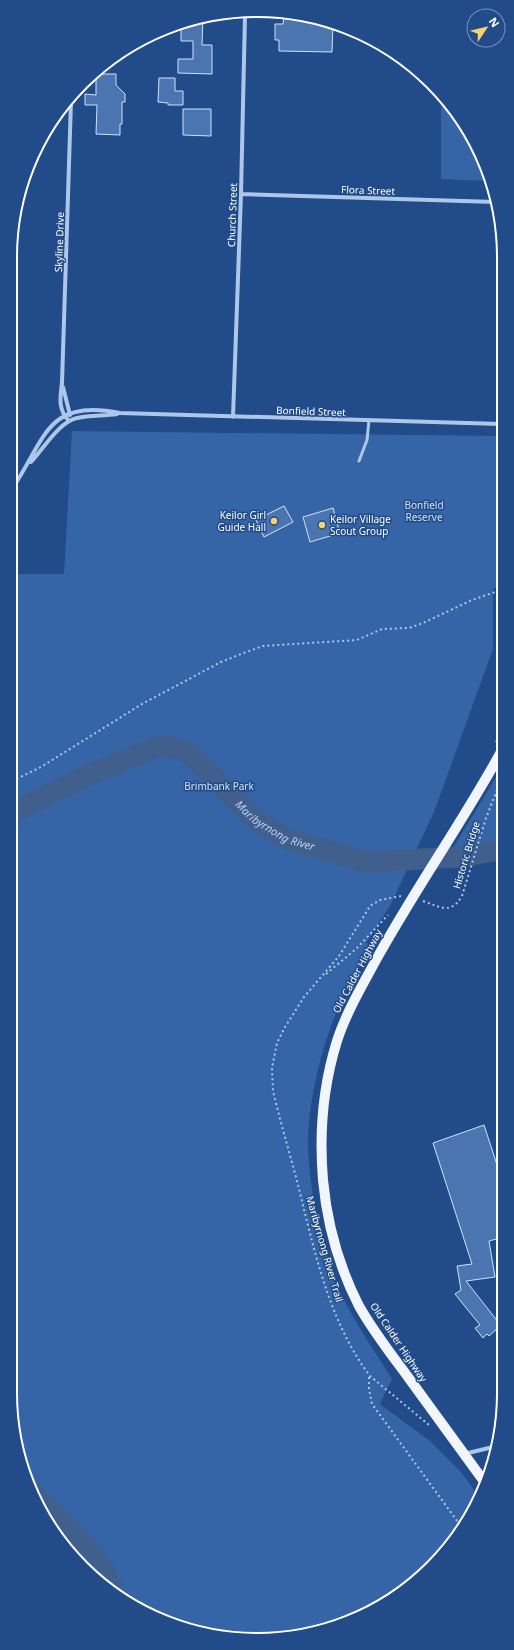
<svg xmlns="http://www.w3.org/2000/svg" width="514" height="1650" font-family="'Noto Sans',sans-serif">
<style>
.green{fill:#3565a6}
.lines{fill:none;stroke-linecap:round;stroke-linejoin:round}
.river{stroke:#415f8c;stroke-width:21}
.building{fill:#4a75b1;stroke:#d1e2f8}
.path{stroke:#adc7ea;stroke-width:2;stroke-dasharray:2 3;stroke-linecap:butt}
.service{stroke:#adc7ea;stroke-width:3}
.minor{stroke:#adc7ea;stroke-width:4}
.primary{stroke:#f1f6fe;stroke-width:10}
.poi-dot{fill:#f7d36e;stroke:#214b89;stroke-width:1.5}
.labels{text-anchor:middle;stroke-width:3;stroke-linejoin:round;paint-order:stroke}
.street-label{font-size:10px;fill:#fff;stroke:#214b89}
.park-label{font-size:10px;fill:#d1e2f8;stroke:#214b89}
.poi-label{font-size:10px;fill:#fff;stroke:#214b89;text-anchor:end}
.water-label{font-size:11px;font-style:italic;fill:#b8d1f2;stroke:#214b89}
.rim{fill:none;stroke:#fff;stroke-width:2}
</style>
<rect width="100%" height="100%" fill="#214b89"/>
<path class="green" d="M 441,93 L 479,148 L 489,181 L 441,179 Z
M 72,431 L 501,436 L 501,585 L 493,589 L 493,649 L 434,812 L 390,906 L 366,943 L 373,946 C 365,958 357,970 350,983 C 326,1027 308,1095 308,1146 C 309,1176 314,1207 322,1236 C 327,1254 331,1274 340,1291 C 354,1322 374,1350 392,1379 L 380,1404 L 430,1441 L 461,1472 L 477,1494 L 462,1530 L 394,1598 L 321,1632 L 225,1638 L 148,1614 L 71,1556 L 29,1487 L 10,1393 L 13,574 L 64,574 Z
M 501,769 L 500,850 L 447,858 Z"/>
<g class="lines">
<g class="river">
<path id="s1" d="M 12,813 L 91,774 L 159,746 L 172,747 L 187,752 L 254,819 L 287,839 L 366,862 L 460,857 L 500,850"/>
<path d="M 32,1493 L 76,1537 L 102,1567 L 112,1587"/>
</g>
</g>
<path class="building" d="M 284,15 L 305,15 L 333,25 L 332,52 L 279,51 L 279,40 L 275,40 L 275,24 L 283,24 Z
M 203,17 L 202,45 L 212,45 L 212,74 L 178,73 L 178,59 L 193,59 L 193,41 L 181,41 L 181,26 Z
M 98,74 L 116,74 L 116,85 L 125,94 L 125,102 L 122,102 L 122,124 L 120,124 L 120,135 L 96,134 L 97,105 L 85,105 L 85,94 L 96,95 L 96,75 Z
M 159,78 L 175,78 L 175,91 L 183,91 L 183,105 L 168,105 L 168,103 L 158,102 Z
M 183,109 L 211,109 L 211,136 L 183,135 Z
M 284,506 L 293,522 L 264,537 L 256,520 Z
M 333,508 L 340,533 L 310,542 L 303,517 Z
M 484,1125 L 500,1174 L 500,1238 L 489,1241 L 495,1277 L 466,1281 L 499,1323 L 499,1327 L 489,1336 L 487,1334 L 483,1338 L 475,1328 L 480,1325 L 455,1294 L 461,1290 L 457,1266 L 472,1264 L 433,1143 Z"/>
<g class="lines">
<path class="path" d="M 496,742 L 501,732
M 12,781 L 41,767 L 142,704 L 221,662 L 241,654 L 263,646 L 357,640 L 382,629 L 409,628 L 423,623 L 472,600 L 501,590
M 401,896 L 380,900 L 370,906 L 339,956 L 304,997 L 285,1027 L 277,1043 L 272,1068 L 273,1091 C 280,1120 288,1148 296,1177 C 313,1244 327,1319 370,1376 L 429,1425
M 423,901 C 440,907 451,915 462,896 L 486,818 L 501,780
M 326,974 L 356,949 L 388,915
M 369,1377 L 369,1389 L 372,1404 L 463,1529"/>
<path class="service" d="M 359,461 L 367,440 L 369,420"/>
<path class="minor" d="M 241,194 L 495,202
M 63,387 L 70,415
M 233,417 L 241,194 L 245,15
M 69,421 C 58,410 60,398 62,383 L 71,101
M 31,462 C 44,448 59,422 77,418 C 90,415 104,416 117,414
M 14,486 C 46,437 48,398 120,413 L 501,424
M 464,1454 L 497,1446"/>
<path class="primary" d="M 483,1480 C 458,1446 433,1411 408,1377 C 391,1354 373,1331 359,1306 C 339,1267 327,1223 323,1180 C 319,1133 323,1086 337,1041 C 346,1013 362,986 376,960 C 415,889 462,823 501,752"/>
</g>
<g class="poi-dot">
<circle cx="274" cy="521" r="4"/>
<circle cx="322" cy="525" r="4"/>
</g>
<g class="labels">
<g class="street-label">
<text transform="translate(368 190) rotate(2)" y="4">Flora Street</text>
<text transform="translate(232 215) rotate(-88)" y="4">Church Street</text>
<text transform="translate(59 242) rotate(-88)" y="4">Skyline Drive</text>
<text transform="translate(311 411) rotate(2)" y="4">Bonfield Street</text>
<text transform="translate(466 855) rotate(-73)" y="4">Historic Bridge</text>
<text transform="translate(357 971) rotate(-62)" y="4">Old Calder Highway</text>
<text transform="translate(325 1249) rotate(74)" y="4">Maribyrnong River Trail</text>
<text transform="translate(399 1342) rotate(56)" y="4">Old Calder Highway</text>
</g>
<g class="park-label">
<text x="424" y="509">Bonfield<tspan x="424" dy="12">Reserve</tspan></text>
<text x="219" y="790">Brimbank Park</text>
</g>
<g class="poi-label">
<text x="266" y="519">Keilor Girl<tspan x="266" dy="12">Guide Hall</tspan></text>
<text x="330" y="523" text-anchor="start">Keilor Village<tspan x="330" dy="12">Scout Group</tspan></text>
</g>
<g class="water-label">
<text dy="4" stroke="none"><textPath href="#s1" startOffset="307">Maribyrnong River</textPath></text>
</g>
</g>
<path d="M0 0H514V1650H0ZM257 17H257A240 240 0 0 1 497 257V1393A240 240 0 0 1 257 1633H257A240 240 0 0 1 17 1393V257A240 240 0 0 1 257 17Z" fill="#214b89" fill-rule="evenodd"/>
<path class="rim" d="M257 17H257A240 240 0 0 1 497 257V1393A240 240 0 0 1 257 1633H257A240 240 0 0 1 17 1393V257A240 240 0 0 1 257 17Z"/>
<g transform="translate(486 28) rotate(55)"><circle r="19" fill="#214b89" stroke="#7a93b8"/>
<path d="M0-3L7 15L0 10L-7 15Z" fill="#f7d36e"/>
<text y="-6" font-size="11" font-weight="bold" text-anchor="middle" fill="#ffffff">N</text>
</g>
</svg>
